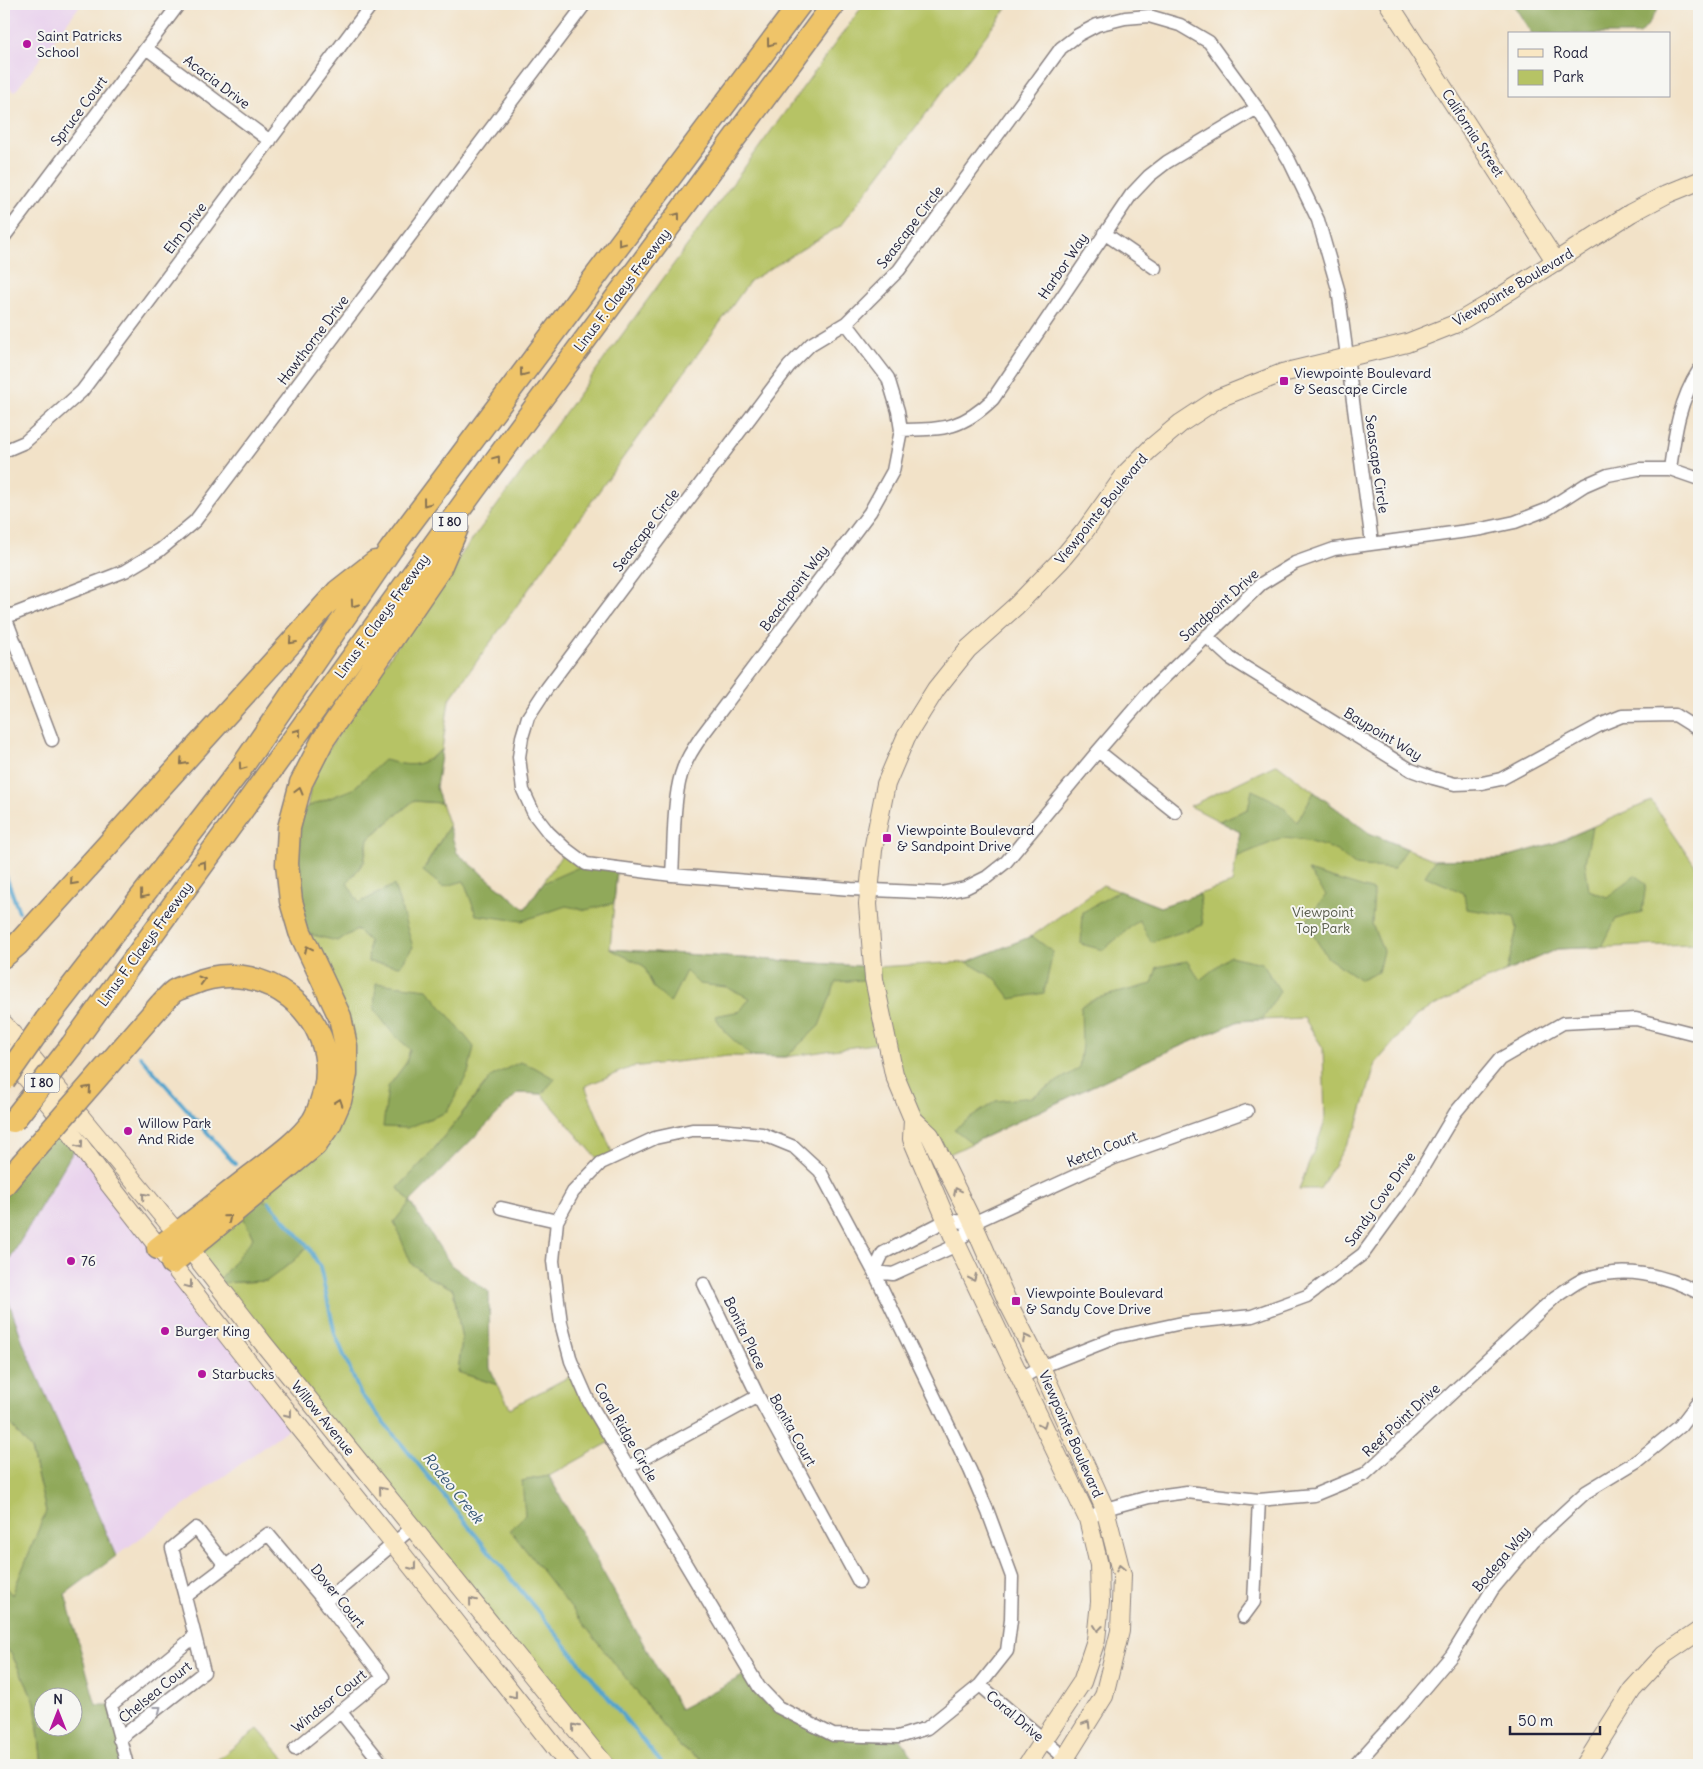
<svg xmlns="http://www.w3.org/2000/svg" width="1703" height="1769" font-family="Delius,sans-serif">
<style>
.built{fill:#e9d2ed}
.green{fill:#b6c365;stroke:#6c7250}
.forest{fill:#90a95a;stroke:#59664a;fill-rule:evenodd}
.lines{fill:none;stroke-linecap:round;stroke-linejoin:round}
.stream{stroke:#52a4cd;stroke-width:4}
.street-casing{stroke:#8a8282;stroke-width:15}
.secondary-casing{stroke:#8a8282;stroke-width:20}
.highway-casing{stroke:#8a8282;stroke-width:25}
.street{stroke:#fff;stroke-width:12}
.secondary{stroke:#f9e7c3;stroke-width:18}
.highway{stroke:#efc469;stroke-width:22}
.highway-bridge-casing{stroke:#8a8282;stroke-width:25;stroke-linecap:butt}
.highway-bridge{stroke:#efc469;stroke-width:22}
.oneway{stroke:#887352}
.oneway2{stroke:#988e86}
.oneway3{stroke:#9c9ca7}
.poi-dot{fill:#b5179e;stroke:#f6f6f2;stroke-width:2}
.labels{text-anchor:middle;stroke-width:4;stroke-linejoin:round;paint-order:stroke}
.shield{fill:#f6f6f2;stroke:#626272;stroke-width:1}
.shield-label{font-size:12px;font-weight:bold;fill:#22223b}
.poi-label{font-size:14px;fill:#22223b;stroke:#f6f6f2;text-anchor:start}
.street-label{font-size:14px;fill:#22223b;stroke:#f6f6f2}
.park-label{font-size:14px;fill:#565a4a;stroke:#f6f6f2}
.water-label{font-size:15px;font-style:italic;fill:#355675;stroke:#f6f6f2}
</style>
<rect width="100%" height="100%" fill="#f6f6f2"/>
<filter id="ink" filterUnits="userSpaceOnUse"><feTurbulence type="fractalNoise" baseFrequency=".02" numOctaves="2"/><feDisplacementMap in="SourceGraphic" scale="10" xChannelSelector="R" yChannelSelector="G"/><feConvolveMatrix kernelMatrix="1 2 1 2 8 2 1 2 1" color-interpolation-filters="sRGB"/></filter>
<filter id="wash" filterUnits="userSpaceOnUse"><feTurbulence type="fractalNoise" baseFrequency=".0096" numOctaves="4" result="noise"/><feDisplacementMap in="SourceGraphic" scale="20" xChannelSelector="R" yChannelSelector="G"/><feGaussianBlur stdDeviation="1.12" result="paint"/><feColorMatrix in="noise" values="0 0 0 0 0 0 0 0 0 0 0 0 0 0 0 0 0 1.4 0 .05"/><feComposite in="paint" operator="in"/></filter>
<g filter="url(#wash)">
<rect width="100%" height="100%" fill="#f2e2c8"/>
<path class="built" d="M 4,4 L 81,4 L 15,92 L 4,84 Z
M 78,1143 L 296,1423 L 116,1556 L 24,1345 L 4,1288 L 4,1269 Z"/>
<path class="green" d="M 864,4 L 1010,4 L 840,226 L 750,281 L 449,700 L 442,750 C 417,768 413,767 384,761 L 353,789 L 307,807 L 310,790 L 323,757 L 428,600 Z
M 1571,4 L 1613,4 L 1597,10 L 1572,7 Z
M 1277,764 L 1369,833 L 1435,860 L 1499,859 L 1555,843 L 1651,801 L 1699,871 L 1699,946 L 1693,944 L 1557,949 L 1478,984 L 1417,1015 L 1376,1063 L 1357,1126 L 1320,1189 L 1299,1189 L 1325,1122 L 1323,1048 L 1304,1018 L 1239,1021 L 1141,1063 L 941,1158 L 886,1042 L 786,1057 L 728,1056 L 632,1067 L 585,1086 L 614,1157 L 601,1163 L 542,1094 L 518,1093 L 485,1084 L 430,1154 L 398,1188 L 410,1202 L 430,1278 L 453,1289 L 462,1340 L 458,1372 L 498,1385 L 510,1408 L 576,1373 L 612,1441 L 549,1476 L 522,1481 L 679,1746 L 710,1765 L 605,1765 L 190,1249 L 239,1208 L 253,1238 L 218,1283 L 267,1281 L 254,1196 L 346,1046 L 300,932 L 347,883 L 364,862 L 368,839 L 413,801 L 441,803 L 449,826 L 423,870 L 457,853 L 525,909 L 566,849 L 586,864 L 617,869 L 610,949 L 874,967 L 967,962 L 1032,936 L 1103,885 L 1160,907 L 1232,883 L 1240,832 L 1190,806 Z
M 7,1420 L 31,1449 L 46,1511 L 12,1596 L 4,1585 L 4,1421 Z
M 4,1645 L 12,1655 L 35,1702 L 42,1765 L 4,1765 Z
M 258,1729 L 290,1765 L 210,1765 Z"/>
<path class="forest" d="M 1513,4 L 1571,4 L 1572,7 L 1597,10 L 1613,4 L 1661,4 L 1647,26 L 1640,34 L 1532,34 Z
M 442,750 L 436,787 L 441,803 L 413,801 L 368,839 L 364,862 L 347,883 L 359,903 L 394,885 L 413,947 L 400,966 L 368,962 L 369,941 L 357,930 L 337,941 L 300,932 L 294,812 L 353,789 L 384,760 C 413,767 417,768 442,750 Z
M 1252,790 C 1273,800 1281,803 1297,822 L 1314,792 L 1369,833 L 1407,849 L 1393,869 L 1355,865 L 1334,849 L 1303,840 L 1283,838 L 1236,857 L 1240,832 L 1219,821 L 1248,809 Z
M 449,826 L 457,853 L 525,909 L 543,883 L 586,864 L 617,869 L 614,903 L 586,910 L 566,906 L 522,921 L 476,915 L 464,881 L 443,887 L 423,871 Z
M 1592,827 L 1585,862 L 1589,890 L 1607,897 L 1636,875 L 1646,884 L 1642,912 L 1616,919 L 1602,947 L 1557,949 L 1507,971 L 1517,928 L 1514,916 L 1466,909 L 1464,893 L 1425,876 L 1435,860 L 1499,859 L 1555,843 Z
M 1308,871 L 1374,891 L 1372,924 L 1383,951 L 1378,972 L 1361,980 L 1328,958 L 1313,935 L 1307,920 L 1326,895 Z
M 1119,891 L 1160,907 L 1199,894 L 1203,925 L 1151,942 L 1139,920 L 1103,950 L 1081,944 L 1083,912 Z
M 1032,936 L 1053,952 L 1044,993 L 1011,999 L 996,979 L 967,962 Z
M 610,949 L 874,967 L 874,979 L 836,982 L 819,1026 L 786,1057 L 751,1056 L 725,1032 L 715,1016 L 740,1011 L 750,998 L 726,987 L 699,984 L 686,971 L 670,1003 L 653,987 L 644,966 Z
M 1230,956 L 1262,963 L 1280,991 L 1263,1019 L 1239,1021 L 1141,1063 L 972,1143 L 954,1129 L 996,1101 L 1032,1097 L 1079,1068 L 1082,1045 L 1081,1006 L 1097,998 L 1152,984 L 1157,967 L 1187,961 L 1200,980 Z
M 376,983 L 427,989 L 474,1047 L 468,1073 L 447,1112 L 407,1128 L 383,1127 L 388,1087 L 406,1063 L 410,1049 L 393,1034 L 374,1009 Z
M 520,1062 L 534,1067 L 555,1079 L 542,1094 L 518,1093 L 410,1202 L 451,1265 L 489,1292 L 490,1368 L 498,1385 L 458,1372 L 462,1340 L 453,1289 L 430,1278 L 411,1263 L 394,1222 L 410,1202 L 398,1188 L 430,1154 L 492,1076 Z
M 60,1118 L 78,1143 L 4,1269 L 4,1185 Z
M 254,1196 L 269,1202 L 308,1246 L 295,1260 L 267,1281 L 217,1283 L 253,1238 L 239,1208 Z
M 4,1288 L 24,1345 L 116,1556 L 65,1594 L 96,1705 L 111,1705 L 127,1765 L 42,1765 L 35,1702 L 12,1655 L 4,1645 L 4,1585 L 12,1595 L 46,1511 L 31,1449 L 7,1420 L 4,1421 ZM 42,1696 L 72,1696 L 72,1726 L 42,1726 Z
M 549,1476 L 680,1709 L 750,1672 L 778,1707 L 833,1735 L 898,1737 L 915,1759 L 898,1765 L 710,1765 L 679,1746 L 510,1530 L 525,1515 L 522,1481 Z"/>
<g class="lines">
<path class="stream" d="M 4,871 L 19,912
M 140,1056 L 235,1164
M 269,1202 L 308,1246 L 320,1267 L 335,1334 L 360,1393 L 663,1765"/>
</g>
</g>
<g filter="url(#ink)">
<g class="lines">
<defs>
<path id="street" d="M 146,48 L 270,141
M 1104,233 L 1155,268
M 4,237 L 179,4
M 901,430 C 943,429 961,430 993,399 L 1131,195 L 1149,176 L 1167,162 L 1257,108
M 4,451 L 25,442 L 82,391 L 372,4
M 1670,469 C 1675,433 1679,401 1699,370
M 1372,543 L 1338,289 L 1318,220 L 1289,160 L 1257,108 L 1209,42 L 1180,25 L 1149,16 L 1125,18 L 1097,25 L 1078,35 L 1061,48 L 899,270 L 846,323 L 811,344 L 789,366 L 547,688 L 528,717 L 522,737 L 519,757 L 523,790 L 534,814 L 548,832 L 566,849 L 586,864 L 672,875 L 851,889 L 941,893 L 965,888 L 987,877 L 1006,862 L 1098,751 L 1149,692 L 1261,584 L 1295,563 L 1334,549 L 1482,529 L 1515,522 L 1546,510 L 1585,485 L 1608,475 L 1638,469 L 1670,469 L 1699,479
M 4,614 L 52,740
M 4,618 L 125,571 L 160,550 L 195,521 L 585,4
M 1206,636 L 1230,658 L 1411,770 L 1433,778 L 1455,784 L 1482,783 L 1501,779 L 1602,724 L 1622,716 L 1675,715 L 1699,730
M 1098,751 L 1175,812
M 672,875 C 674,846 673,801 681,775 C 685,761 693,749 701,737 L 870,512 L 893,471 L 901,430 L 898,411 L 888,378 L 846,323
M 692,1130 L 719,1130 L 762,1134 L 794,1147 L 820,1171 L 874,1272 L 970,1470 L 988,1512 L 1012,1577 L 1011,1620 L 1007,1651 L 980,1685 L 927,1728 L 898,1737 L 833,1735 L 778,1707 L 759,1687 L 589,1402 L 571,1361 L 561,1323 L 553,1261 L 557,1221 L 573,1192 L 601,1163 L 655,1138 Z
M 501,1208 L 557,1221
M 947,1220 L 973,1223 L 957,1245 L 893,1274 L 874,1272 L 883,1253 Z
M 973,1223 L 1114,1158 L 1247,1111
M 704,1284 L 758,1396 L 859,1582
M 1021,1378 L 1041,1367 L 1117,1337 L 1182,1323 L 1252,1316 L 1307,1296 L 1363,1254 L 1408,1192 L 1455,1113 L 1500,1059 L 1563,1023 L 1636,1019 L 1699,1035
M 628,1467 L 758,1396
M 1088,1519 L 1105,1509 L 1149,1497 L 1187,1492 L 1259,1500 L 1314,1495 L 1365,1474 L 1555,1297 C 1564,1292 1574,1283 1584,1279 C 1623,1266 1664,1274 1699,1293
M 185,1597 L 172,1548 L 196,1528 L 225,1565
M 325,1602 L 413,1527
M 1243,1617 L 1254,1602 L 1259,1500
M 980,1685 L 1066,1759
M 340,1711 L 383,1765
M 119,1739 L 204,1672 L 185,1597 L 268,1534 L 325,1602 L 383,1677 L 295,1749
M 127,1765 L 111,1705 L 194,1637
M 1355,1765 L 1408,1707 L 1452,1655 L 1492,1590 L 1534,1540 L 1586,1492 L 1637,1461 L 1680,1426 L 1699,1401"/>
<path id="secondary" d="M 1389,4 L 1556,262
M 4,1024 L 190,1249 L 263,1343 L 605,1765
M 4,1052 L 51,1106 L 102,1175 L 296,1423 L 394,1544 L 569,1765
M 913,1119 L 912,1139 L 957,1245 L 1088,1519 L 1099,1565 L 1100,1602 L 1096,1640 L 1082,1682 L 1027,1765
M 1061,1765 L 1104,1696 L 1120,1631 L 1122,1575 L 1105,1509 L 1041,1367 L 1008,1303 L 973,1223 L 930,1135 L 913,1119 L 894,1074 L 874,979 L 868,904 L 873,850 L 886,784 L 906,737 L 936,689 L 968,649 L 1016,606 L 1060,561 L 1084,532 L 1127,472 L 1150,449 L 1181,423 L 1219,398 L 1282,373 L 1407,343 L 1455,324 L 1489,304 L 1631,213 L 1667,194 L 1699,181
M 1585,1765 L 1632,1690 L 1665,1654 L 1699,1631"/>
<path id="highway" d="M 4,956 L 17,945 L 338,591 L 375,562
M 46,1020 L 239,771 L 391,549 L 800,4
M 72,1045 L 473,491 L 834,4
M 4,1185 L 21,1165
M 158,1248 C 190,1224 220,1200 251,1176 C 273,1159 297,1143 313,1121 C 319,1112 322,1099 325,1089 C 340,1014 261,954 192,984 C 186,986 179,988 174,991 C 169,995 165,1000 161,1004
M 172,1263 L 315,1145 L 330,1124 L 340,1101 L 346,1074 L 346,1046 L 340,1017 L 300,932 L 291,901 L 287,864 L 289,828 L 301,783 L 323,740 L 439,570 L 457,528"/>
</defs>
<use href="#street" class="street-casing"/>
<use href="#secondary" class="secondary-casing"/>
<use href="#highway" class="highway-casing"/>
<use href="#street" class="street"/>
<use href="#secondary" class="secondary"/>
<use href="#highway" class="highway"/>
<defs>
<path id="highway-bridge" d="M 4,1080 L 46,1020
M 13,1121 L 72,1045
M 21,1165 L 161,1004"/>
</defs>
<use href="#highway-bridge" class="highway-bridge-casing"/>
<use href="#highway-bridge" class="highway-bridge"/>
</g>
<defs><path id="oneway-chevron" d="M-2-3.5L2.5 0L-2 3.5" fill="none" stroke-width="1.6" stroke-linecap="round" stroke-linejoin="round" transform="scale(1.25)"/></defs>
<g class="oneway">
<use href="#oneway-chevron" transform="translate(770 43) rotate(127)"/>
<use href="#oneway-chevron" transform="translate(677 216) rotate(-53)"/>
<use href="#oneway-chevron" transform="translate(621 243) rotate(127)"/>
<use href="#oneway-chevron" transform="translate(523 373) rotate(127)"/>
<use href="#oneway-chevron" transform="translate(497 459) rotate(-53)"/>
<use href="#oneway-chevron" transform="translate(426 503) rotate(127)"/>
<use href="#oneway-chevron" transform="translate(354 604) rotate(125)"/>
<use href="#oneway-chevron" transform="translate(292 641) rotate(132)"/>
<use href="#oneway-chevron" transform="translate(298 732) rotate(-54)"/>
<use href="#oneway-chevron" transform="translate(183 762) rotate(132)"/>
<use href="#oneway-chevron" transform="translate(242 767) rotate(125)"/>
<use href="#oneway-chevron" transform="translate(299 791) rotate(-75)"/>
<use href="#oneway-chevron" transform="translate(203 864) rotate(-54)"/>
<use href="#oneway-chevron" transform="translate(73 882) rotate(132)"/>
<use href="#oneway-chevron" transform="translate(143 895) rotate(128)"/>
<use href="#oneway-chevron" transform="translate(308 949) rotate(-115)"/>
<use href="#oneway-chevron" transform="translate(202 980) rotate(-16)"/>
<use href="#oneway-chevron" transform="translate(88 1089) rotate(-49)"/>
<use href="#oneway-chevron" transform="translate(339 1102) rotate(-71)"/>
<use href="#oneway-chevron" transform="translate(228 1218) rotate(-40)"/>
</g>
<g class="oneway2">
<use href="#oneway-chevron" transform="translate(80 1145) rotate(54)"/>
<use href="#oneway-chevron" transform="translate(957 1191) rotate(-116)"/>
<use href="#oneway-chevron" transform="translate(145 1196) rotate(-130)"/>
<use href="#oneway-chevron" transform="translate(973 1278) rotate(65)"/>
<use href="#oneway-chevron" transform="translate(189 1285) rotate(53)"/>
<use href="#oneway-chevron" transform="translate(1026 1338) rotate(-117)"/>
<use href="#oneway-chevron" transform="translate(289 1414) rotate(52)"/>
<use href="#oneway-chevron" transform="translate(1043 1425) rotate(65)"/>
<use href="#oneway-chevron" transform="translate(382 1490) rotate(-130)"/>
<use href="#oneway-chevron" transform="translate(413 1567) rotate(52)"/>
<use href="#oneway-chevron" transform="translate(1120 1568) rotate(-102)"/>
<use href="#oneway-chevron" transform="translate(472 1601) rotate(-129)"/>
<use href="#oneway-chevron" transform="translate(1098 1628) rotate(96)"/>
<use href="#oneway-chevron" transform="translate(514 1695) rotate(52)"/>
<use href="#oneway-chevron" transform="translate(1087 1724) rotate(-59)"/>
<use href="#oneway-chevron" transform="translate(575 1727) rotate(-128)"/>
</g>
<use class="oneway3" href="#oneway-chevron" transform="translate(158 1709) rotate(-38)"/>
</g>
<g class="poi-dot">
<circle cx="27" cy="44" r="5"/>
<rect x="1279" y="376" width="10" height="10" rx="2.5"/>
<rect x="882" y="833" width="10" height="10" rx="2.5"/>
<circle cx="128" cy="1131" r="5"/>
<circle cx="71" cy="1261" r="5"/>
<rect x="1011" y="1296" width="10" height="10" rx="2.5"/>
<circle cx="165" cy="1331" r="5"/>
<circle cx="202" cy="1374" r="5"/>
</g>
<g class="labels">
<g class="shield">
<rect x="432.5" y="512.5" width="35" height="19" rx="4"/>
<rect x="24.5" y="1073.5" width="35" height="19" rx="4"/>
</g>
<g class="shield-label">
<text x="450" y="526">I 80</text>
<text x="42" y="1087">I 80</text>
</g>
<g class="poi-label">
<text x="37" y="41">Saint Patricks<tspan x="37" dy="16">School</tspan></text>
<text x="1294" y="378">Viewpointe Boulevard<tspan x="1294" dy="16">&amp; Seascape Circle</tspan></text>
<text x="897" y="835">Viewpointe Boulevard<tspan x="897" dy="16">&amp; Sandpoint Drive</tspan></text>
<text x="138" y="1128">Willow Park<tspan x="138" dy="16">And Ride</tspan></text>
<text x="81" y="1266">76</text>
<text x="1026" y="1298">Viewpointe Boulevard<tspan x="1026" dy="16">&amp; Sandy Cove Drive</tspan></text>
<text x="175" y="1336">Burger King</text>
<text x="212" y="1379">Starbucks</text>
</g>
<g class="street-label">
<text transform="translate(217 82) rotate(37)" y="5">Acacia Drive</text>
<text transform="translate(79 111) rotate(-53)" y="5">Spruce Court</text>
<text transform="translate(1473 133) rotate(57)" y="5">California Street</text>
<text transform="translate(910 227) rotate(-53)" y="5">Seascape Circle</text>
<text transform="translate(185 228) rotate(-53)" y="5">Elm Drive</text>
<text transform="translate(1063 266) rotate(-56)" y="5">Harbor Way</text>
<text transform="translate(1513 287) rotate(-31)" y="5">Viewpointe Boulevard</text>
<text transform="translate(622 290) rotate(-53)" y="5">Linus F. Claeys Freeway</text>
<text transform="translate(313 340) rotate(-53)" y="5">Hawthorne Drive</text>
<text transform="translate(1377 464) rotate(82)" y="5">Seascape Circle</text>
<text transform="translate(1101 509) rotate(-51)" y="5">Viewpointe Boulevard</text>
<text transform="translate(646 530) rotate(-53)" y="5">Seascape Circle</text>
<text transform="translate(794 588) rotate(-53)" y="5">Beachpoint Way</text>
<text transform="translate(1219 605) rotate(-42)" y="5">Sandpoint Drive</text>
<text transform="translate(382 616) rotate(-54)" y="5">Linus F. Claeys Freeway</text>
<text transform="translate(1383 734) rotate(31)" y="5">Baypoint Way</text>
<text transform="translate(145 944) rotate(-54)" y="5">Linus F. Claeys Freeway</text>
<text transform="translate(1102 1149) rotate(-22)" y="5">Ketch Court</text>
<text transform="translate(1380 1199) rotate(-55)" y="5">Sandy Cove Drive</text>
<text transform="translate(745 1333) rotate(64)" y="5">Bonita Place</text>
<text transform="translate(323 1418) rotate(51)" y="5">Willow Avenue</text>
<text transform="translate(1401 1420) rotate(-43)" y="5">Reef Point Drive</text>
<text transform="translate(793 1430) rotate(61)" y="5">Bonita Court</text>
<text transform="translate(626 1432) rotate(60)" y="5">Coral Ridge Circle</text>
<text transform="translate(1071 1434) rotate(66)" y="5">Viewpointe Boulevard</text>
<text transform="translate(1501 1559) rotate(-50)" y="5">Bodega Way</text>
<text transform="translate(338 1596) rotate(51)" y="5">Dover Court</text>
<text transform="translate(155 1692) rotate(-39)" y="5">Chelsea Court</text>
<text transform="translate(329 1701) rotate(-39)" y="5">Windsor Court</text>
<text transform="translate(1015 1716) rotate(40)" y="5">Coral Drive</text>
</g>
<g class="park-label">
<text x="1323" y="917">Viewpoint<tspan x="1323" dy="16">Top Park</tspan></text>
</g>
<g class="water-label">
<text transform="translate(453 1488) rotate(51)" y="5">Rodeo Creek</text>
</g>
</g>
<rect width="1703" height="1769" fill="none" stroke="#f6f6f2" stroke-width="20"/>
<rect x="1508" y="32" width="162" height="65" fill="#f6f6f2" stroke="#a1a1a9"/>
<rect x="1518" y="49" width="25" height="8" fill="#f9e7c3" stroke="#a1a1a9"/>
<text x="1553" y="58" font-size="15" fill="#22223b">Road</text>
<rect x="1518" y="70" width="25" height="15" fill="#b6c365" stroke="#a1a1a9"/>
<text x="1553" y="82" font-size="15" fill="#22223b">Park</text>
<g transform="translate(58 1712)"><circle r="24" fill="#f6f6f2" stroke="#a1a1a9"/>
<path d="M0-4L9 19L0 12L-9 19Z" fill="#b5179e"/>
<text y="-8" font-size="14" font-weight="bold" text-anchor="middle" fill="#22223b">N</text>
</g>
<path d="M1510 1726v8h90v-8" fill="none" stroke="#22223b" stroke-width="2.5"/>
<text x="1518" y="1726" font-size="15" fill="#22223b" stroke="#f6f6f2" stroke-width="4" paint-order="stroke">50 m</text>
</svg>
